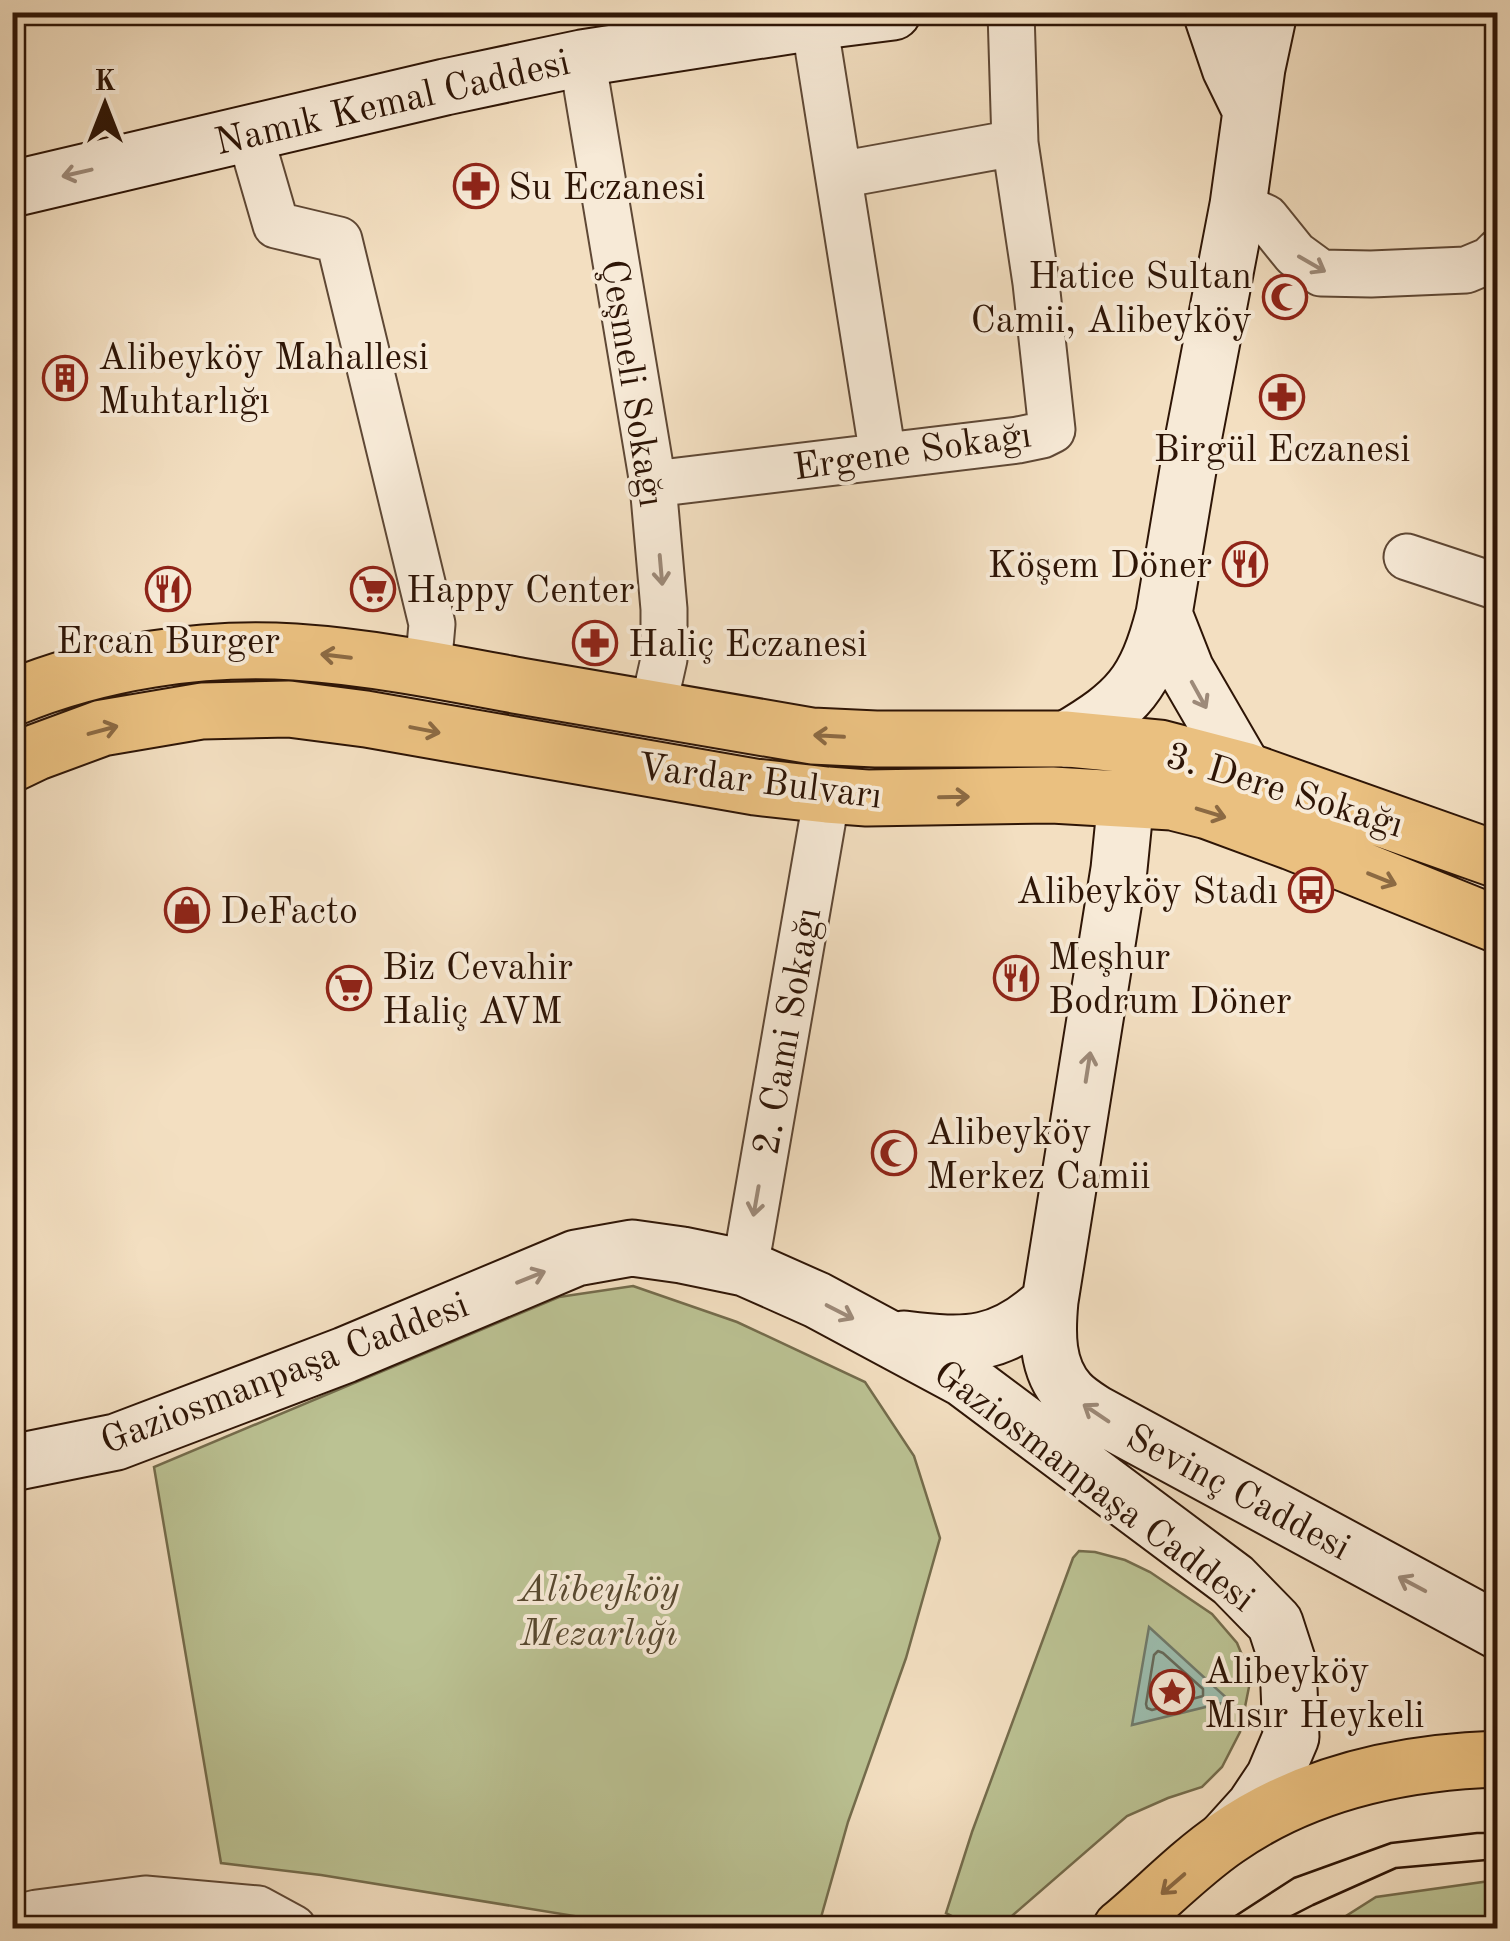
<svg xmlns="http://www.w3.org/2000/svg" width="1510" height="1941" font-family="'Old Standard TT',serif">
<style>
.green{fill:#bbc293;stroke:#746c4c;stroke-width:2.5}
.water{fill:#9cbdae;stroke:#707a6b;stroke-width:2.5}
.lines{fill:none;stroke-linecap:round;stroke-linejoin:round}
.shore{stroke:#65695a;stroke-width:2.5}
.minor-casing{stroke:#5f4835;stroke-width:49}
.secondary-casing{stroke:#2e1506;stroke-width:59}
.primary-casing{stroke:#2e1506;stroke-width:59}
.minor{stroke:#f7ead7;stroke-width:45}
.secondary{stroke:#f7ead7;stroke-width:55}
.primary{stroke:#eac080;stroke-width:55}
.tram{stroke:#2e1506;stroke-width:2.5}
.oneway{stroke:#9d8a79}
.oneway2{stroke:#8c6a43}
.labels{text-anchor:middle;stroke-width:8;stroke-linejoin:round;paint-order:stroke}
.street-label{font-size:38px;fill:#2e1506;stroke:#f7ead7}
.poi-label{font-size:38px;fill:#2e1506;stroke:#f7ead7;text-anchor:start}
.park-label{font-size:38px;font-style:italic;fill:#584930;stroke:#f7ead7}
</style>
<rect width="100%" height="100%" fill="#f3dfc1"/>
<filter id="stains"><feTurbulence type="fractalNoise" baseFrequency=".002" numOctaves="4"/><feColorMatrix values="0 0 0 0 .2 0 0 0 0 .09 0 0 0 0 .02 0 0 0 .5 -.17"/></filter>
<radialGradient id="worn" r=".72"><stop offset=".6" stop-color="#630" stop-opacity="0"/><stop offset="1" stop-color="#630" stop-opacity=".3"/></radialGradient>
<path class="green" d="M 633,1286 L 737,1322 L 865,1382 L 914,1456 L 940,1538 L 906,1658 L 848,1822 L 818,1928 L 648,1928 L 321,1875 L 221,1863 L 154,1467 L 559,1297 Z
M 1079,1551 L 1095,1552 L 1125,1560 L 1150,1572 L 1212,1614 L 1237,1643 L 1251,1677 L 1240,1732 L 1222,1767 L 1202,1787 L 1168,1798 L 1127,1816 L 998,1928 L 976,1928 L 946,1913 L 972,1832 L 1073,1558 Z
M 1497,1880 L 1497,1928 L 1327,1928 L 1376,1897 Z"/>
<path class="water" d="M 1149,1627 L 1230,1701 L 1132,1725 Z"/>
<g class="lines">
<path class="shore" d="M 1158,1651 L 1163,1653 L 1203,1689 L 1203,1696 L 1152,1710 L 1147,1708 L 1146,1704 L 1154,1655 Z"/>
<defs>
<path id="minor" d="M 814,22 L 883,456
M 582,58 L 653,484 L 664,609 L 664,659 L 653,708
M 249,132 L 276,225 L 339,240 L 432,624 L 428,669
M 839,175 L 1015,143
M 1238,205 L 1266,218 L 1295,254 L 1321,273 L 1371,274 L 1466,270 L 1490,260 L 1498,252
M 653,484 L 1018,440 L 1042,435 L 1052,430 L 1036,283 L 1015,143 L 1011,12
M 1407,557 L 1498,587
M 745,1268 L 827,795
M 12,1919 L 37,1913 L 145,1899 L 258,1909 L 293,1928"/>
<path id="secondary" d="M 1211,12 L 1230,68 L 1250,109
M 12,189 L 445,87 L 582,58 L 814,22 L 893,12
M 1164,614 L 1186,670 L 1244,770
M 1067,739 C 1128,703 1146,684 1164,614 L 1193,440 L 1238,205 L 1257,68 L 1269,12
M 1126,799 L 1119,869 L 1050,1301 C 1047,1333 1046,1368 1069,1393 C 1076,1401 1086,1407 1095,1413 L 1498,1631
M 904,1339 C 967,1347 1002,1347 1050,1301
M 12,1463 L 116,1442 L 345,1355 L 576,1258 L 632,1248 L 682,1255 L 745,1268 L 817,1300 L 964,1379 L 1233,1580 L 1275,1623 L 1288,1663 L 1291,1737 L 1274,1777 L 1254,1807 L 1226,1838"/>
<path id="primary" d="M 12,698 C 99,662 202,646 295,652 C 370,657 446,672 520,686 C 617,703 714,720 812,736 L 876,739 L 1067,739 L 1160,748 L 1244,770 L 1498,860
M 12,764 L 37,752 L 102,728 L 202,711 L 289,709 L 366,719 L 755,787 L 827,795 L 867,798 L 1052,795 L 1172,802 L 1208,811 L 1292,842 L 1498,925
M 1121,1928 C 1156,1899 1189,1864 1227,1838 C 1307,1782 1402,1762 1498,1759"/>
</defs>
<use href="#minor" class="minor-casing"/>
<use href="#secondary" class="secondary-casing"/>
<use href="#primary" class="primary-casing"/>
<use href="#minor" class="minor"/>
<use href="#secondary" class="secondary"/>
<use href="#primary" class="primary"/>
<path class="tram" d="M 1217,1928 L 1294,1878 L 1391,1843 L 1477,1833 L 1498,1833
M 1268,1928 L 1313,1905 L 1396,1868 L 1498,1859"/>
</g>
<defs><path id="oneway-shaft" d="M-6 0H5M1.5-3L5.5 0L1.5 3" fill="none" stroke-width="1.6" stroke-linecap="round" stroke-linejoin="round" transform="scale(2.5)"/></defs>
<g class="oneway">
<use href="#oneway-shaft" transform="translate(77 173) rotate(167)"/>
<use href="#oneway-shaft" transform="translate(1312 264) rotate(30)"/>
<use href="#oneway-shaft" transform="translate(661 570) rotate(85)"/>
<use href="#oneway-shaft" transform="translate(1199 695) rotate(61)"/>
<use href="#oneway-shaft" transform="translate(1088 1067) rotate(-81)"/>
<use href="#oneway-shaft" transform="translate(756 1201) rotate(100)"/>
<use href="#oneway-shaft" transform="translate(531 1277) rotate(-22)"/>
<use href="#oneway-shaft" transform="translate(840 1312) rotate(27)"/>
<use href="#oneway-shaft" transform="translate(1096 1413) rotate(-146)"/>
<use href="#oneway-shaft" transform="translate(1412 1584) rotate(-152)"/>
</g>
<g class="oneway2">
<use href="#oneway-shaft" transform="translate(336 656) rotate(-173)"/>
<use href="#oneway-shaft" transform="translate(103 730) rotate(-15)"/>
<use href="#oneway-shaft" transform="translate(425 730) rotate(11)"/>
<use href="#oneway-shaft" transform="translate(829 736) rotate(-177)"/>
<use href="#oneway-shaft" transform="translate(954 797) rotate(-1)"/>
<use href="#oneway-shaft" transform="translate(1211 813) rotate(17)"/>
<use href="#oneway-shaft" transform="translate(1382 879) rotate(22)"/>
<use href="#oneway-shaft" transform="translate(1173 1884) rotate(139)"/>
</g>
<defs>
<symbol id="pharmacy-ring" viewBox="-11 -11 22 22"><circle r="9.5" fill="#f7ead7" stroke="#8f2418" stroke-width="1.5"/><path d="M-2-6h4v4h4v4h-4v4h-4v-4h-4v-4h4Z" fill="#8f2418"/></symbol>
<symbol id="mosque-ring" viewBox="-11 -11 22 22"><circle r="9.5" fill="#f7ead7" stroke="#8f2418" stroke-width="1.5"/><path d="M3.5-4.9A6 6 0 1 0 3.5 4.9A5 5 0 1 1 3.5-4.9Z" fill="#8f2418"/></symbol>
<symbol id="building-ring" viewBox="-11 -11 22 22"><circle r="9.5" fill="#f7ead7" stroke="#8f2418" stroke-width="1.5"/><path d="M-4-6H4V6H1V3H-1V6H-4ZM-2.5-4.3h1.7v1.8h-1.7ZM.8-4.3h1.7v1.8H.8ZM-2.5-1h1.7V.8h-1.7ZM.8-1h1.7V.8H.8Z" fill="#8f2418"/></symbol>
<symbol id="restaurant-ring" viewBox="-11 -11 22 22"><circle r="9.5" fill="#f7ead7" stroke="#8f2418" stroke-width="1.5"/><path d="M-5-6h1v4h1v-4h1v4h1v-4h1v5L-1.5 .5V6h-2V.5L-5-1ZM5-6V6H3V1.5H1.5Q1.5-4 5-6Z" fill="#8f2418"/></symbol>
<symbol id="supermarket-ring" viewBox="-11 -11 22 22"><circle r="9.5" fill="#f7ead7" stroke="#8f2418" stroke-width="1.5"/><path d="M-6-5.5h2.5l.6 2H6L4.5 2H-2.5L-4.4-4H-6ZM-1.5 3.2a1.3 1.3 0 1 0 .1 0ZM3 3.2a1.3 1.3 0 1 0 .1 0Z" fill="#8f2418"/></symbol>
<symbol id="bus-ring" viewBox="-11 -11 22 22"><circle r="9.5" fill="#f7ead7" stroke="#8f2418" stroke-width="1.5"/><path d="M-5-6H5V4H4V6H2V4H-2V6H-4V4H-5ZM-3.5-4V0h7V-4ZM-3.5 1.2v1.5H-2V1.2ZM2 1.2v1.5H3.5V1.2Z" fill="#8f2418"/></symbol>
<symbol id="shop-ring" viewBox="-11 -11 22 22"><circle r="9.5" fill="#f7ead7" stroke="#8f2418" stroke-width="1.5"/><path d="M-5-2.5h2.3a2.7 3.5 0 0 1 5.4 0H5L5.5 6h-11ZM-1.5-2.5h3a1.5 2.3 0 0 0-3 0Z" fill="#8f2418"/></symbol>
<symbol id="sight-ring" viewBox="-11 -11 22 22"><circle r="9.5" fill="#f7ead7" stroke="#8f2418" stroke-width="1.5"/><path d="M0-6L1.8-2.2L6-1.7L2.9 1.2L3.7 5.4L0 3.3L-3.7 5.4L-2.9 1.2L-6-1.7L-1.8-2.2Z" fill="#8f2418"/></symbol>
</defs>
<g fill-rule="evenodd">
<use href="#pharmacy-ring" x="451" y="161" width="50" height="50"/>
<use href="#mosque-ring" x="1260" y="272" width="50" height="50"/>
<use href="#building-ring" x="40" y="353" width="50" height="50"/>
<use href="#pharmacy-ring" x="1257" y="372" width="50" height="50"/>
<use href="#restaurant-ring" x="1220" y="539" width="50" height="50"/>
<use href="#restaurant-ring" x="143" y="564" width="50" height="50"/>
<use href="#supermarket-ring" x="348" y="564" width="50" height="50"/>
<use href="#pharmacy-ring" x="570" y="618" width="50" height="50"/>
<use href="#bus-ring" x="1286" y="865" width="50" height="50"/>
<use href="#shop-ring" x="162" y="885" width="50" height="50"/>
<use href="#restaurant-ring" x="991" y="953" width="50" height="50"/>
<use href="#supermarket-ring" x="324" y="963" width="50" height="50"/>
<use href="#mosque-ring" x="869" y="1128" width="50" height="50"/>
<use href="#sight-ring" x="1147" y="1667" width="50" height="50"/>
</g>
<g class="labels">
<g class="street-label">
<text transform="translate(392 101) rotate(-13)" y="13">Namık Kemal Caddesi</text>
<text transform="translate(634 383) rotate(81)" y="13">Çeşmeli Sokağı</text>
<text transform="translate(912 450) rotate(-8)" y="13">Ergene Sokağı</text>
<text transform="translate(760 780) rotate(7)" y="13">Vardar Bulvarı</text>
<text transform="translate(1285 789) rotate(17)" y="13">3. Dere Sokağı</text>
<text transform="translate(786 1031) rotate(-80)" y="13">2. Cami Sokağı</text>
<text transform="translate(284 1372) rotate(-21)" y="13">Gaziosmanpaşa Caddesi</text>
<text transform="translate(1095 1485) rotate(37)" y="13">Gaziosmanpaşa Caddesi</text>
<text transform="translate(1239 1491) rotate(28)" y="13">Sevinç Caddesi</text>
</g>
<g class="poi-label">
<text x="508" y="199">Su Eczanesi</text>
<text x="1252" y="288" text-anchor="end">Hatice Sultan<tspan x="1252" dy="44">Camii, Alibeyköy</tspan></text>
<text x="98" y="369">Alibeyköy Mahallesi<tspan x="98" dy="44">Muhtarlığı</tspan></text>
<text x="1282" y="461" text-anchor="middle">Birgül Eczanesi</text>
<text x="1212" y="577" text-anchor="end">Köşem Döner</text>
<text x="406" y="602">Happy Center</text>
<text x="168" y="653" text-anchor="middle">Ercan Burger</text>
<text x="628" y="656">Haliç Eczanesi</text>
<text x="1278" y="903" text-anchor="end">Alibeyköy Stadı</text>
<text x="220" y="923">DeFacto</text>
<text x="1048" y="969">Meşhur<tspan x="1048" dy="44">Bodrum Döner</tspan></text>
<text x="382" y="979">Biz Cevahir<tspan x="382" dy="44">Haliç AVM</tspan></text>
<text x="926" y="1144">Alibeyköy<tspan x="926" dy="44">Merkez Camii</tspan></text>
<text x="1204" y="1683">Alibeyköy<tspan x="1204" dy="44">Mısır Heykeli</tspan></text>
</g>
<g class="park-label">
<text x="599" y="1601">Alibeyköy<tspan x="599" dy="44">Mezarlığı</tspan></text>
</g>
</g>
<rect width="1510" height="1941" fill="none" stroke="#f3dfc1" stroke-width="50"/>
<rect x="15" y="15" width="1480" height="1911" fill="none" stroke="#2e1506" stroke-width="5"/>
<rect x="25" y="25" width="1460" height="1891" fill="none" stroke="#2e1506" stroke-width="2.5"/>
<g transform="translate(105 105)" stroke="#f7ead7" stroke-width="8" paint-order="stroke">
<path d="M0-8L18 38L0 25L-18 38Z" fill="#2e1506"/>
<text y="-15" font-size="28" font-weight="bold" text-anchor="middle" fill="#2e1506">K</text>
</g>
<rect width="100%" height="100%" filter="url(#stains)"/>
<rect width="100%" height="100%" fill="url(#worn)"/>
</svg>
